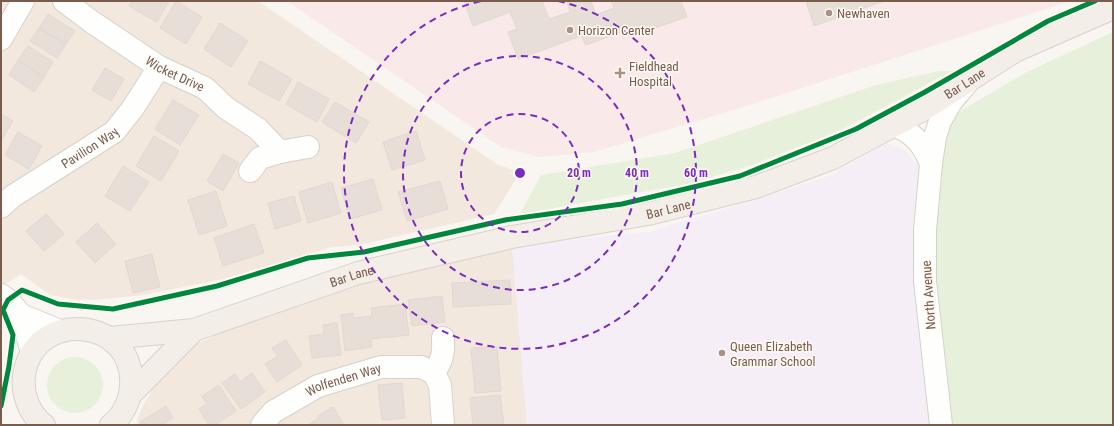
<svg xmlns="http://www.w3.org/2000/svg" width="1114" height="426" font-family="'Roboto Condensed',sans-serif">
<style>
.residential{fill:#f2e8de}
.education{fill:#f6eef6}
.medical{fill:#fae9e9}
.green{fill:#e7f0db}
.building{fill:#e6ded7;stroke:#e2d8d2}
.lines{fill:none;stroke-linecap:round;stroke-linejoin:round}
.minor-casing{stroke:#d7d1cb;stroke-width:24}
.major-casing{stroke:#dad1cc;stroke-width:24}
.minor{stroke:#fefefd;stroke-width:22}
.major{stroke:#f3eee8;stroke-width:22}
.cycleway-casing{stroke:#fffaf3;stroke-width:8}
.cycleway{stroke:#00873e;stroke-width:5}
.ring{fill:none;stroke:#7b2cbf;stroke-width:2;stroke-dasharray:7 5}
.poi-dot{fill:#a69286;stroke:#fffaf3;stroke-width:1.5}
.labels{text-anchor:middle;stroke-width:3;stroke-linejoin:round;paint-order:stroke}
.poi-label{font-size:13px;fill:#7a5c4d;stroke:#fffaf3;text-anchor:start}
.street-label{font-size:13px;fill:#7a5c4d;stroke:#fffaf3}
.centre{fill:#7b2cbf;stroke:#fffaf3;stroke-width:2}
.ring-label{font-size:12px;text-anchor:middle;font-weight:bold;fill:#7b2cbf;stroke:#fffaf3;stroke-width:3;stroke-linejoin:round;paint-order:stroke}
</style>
<rect width="100%" height="100%" fill="#f9f5f0"/>
<path class="residential" d="M 1,1 L 258,1 L 485,156 L 497,164 L 520,173 L 494,214 L 359,245 L 332,247 L 223,279 L 144,295 L 95,300 L 72,299 L 50,295 L 21,274 L 1,287 Z
M 512,244 L 527,425 L 138,425 L 137,419 L 146,400 L 174,355 L 196,344 L 264,313 L 333,288 Z"/>
<path class="education" d="M 887,143 L 905,150 L 921,170 L 914,281 L 930,425 L 527,425 L 512,244 L 648,232 L 758,199 L 826,177 Z"/>
<path class="medical" d="M 287,1 L 1071,1 L 740,108 L 594,152 L 540,157 L 501,147 Z"/>
<path class="green" d="M 1113,32 L 1113,425 L 953,425 L 933,252 L 943,140 L 952,118 L 962,110 L 1027,72 Z
M 940,71 L 952,71 L 841,130 L 752,165 L 692,183 L 520,214 L 541,175 L 675,153 L 876,85 Z
M47 385a28 28 0 1 1 56 0a28 28 0 1 1-56 0Z"/>
<path class="building" d="M 132,1 L 169,1 L 157,22 L 129,6 Z
M 176,1 L 202,17 L 186,44 L 160,28 Z
M 464,1 L 542,1 L 549,19 L 570,12 L 567,1 L 591,1 L 596,15 L 614,8 L 611,1 L 681,1 L 687,17 L 646,31 L 643,24 L 586,45 L 581,36 L 518,59 L 508,32 L 517,29 L 510,12 L 473,26 Z
M 806,1 L 884,1 L 814,26 Z
M 48,14 L 75,31 L 66,44 L 39,28 Z
M 220,23 L 248,41 L 231,67 L 204,49 Z
M 39,28 L 66,44 L 57,58 L 30,41 Z
M 28,46 L 53,62 L 44,77 L 18,60 Z
M 18,60 L 44,77 L 34,92 L 9,75 Z
M 260,61 L 292,79 L 279,101 L 248,84 Z
M 105,68 L 124,79 L 111,101 L 92,90 Z
M 298,82 L 329,99 L 317,122 L 286,104 Z
M 173,100 L 199,115 L 180,145 L 155,129 Z
M 335,102 L 369,122 L 356,143 L 322,122 Z
M 1,114 L 13,121 L 1,141 Z
M 416,131 L 425,160 L 392,170 L 383,142 Z
M 18,132 L 42,146 L 29,169 L 5,155 Z
M 154,136 L 179,151 L 161,181 L 136,166 Z
M 223,154 L 239,163 L 223,191 L 207,181 Z
M 123,166 L 149,182 L 130,211 L 105,196 Z
M 373,179 L 382,210 L 350,219 L 341,188 Z
M 440,181 L 448,209 L 407,221 L 398,192 Z
M 332,182 L 341,213 L 308,223 L 299,192 Z
M 216,191 L 227,226 L 199,235 L 188,200 Z
M 294,196 L 301,221 L 275,229 L 268,203 Z
M 46,214 L 64,234 L 44,251 L 26,231 Z
M 97,223 L 116,244 L 95,263 L 76,242 Z
M 254,224 L 264,253 L 223,266 L 214,238 Z
M 152,254 L 160,287 L 133,293 L 125,261 Z
M 510,280 L 511,304 L 453,307 L 452,283 Z
M 442,296 L 445,322 L 412,326 L 408,300 Z
M 405,304 L 409,335 L 371,339 L 372,347 L 345,351 L 341,315 L 353,313 L 353,318 L 372,316 L 371,308 Z
M 337,323 L 341,355 L 312,358 L 309,336 L 324,334 L 323,325 Z
M 286,340 L 302,365 L 277,382 L 265,364 L 278,356 L 272,348 Z
M 497,347 L 501,391 L 475,393 L 471,348 Z
M 252,373 L 265,392 L 241,409 L 222,383 L 235,374 L 240,382 Z
M 402,383 L 405,418 L 382,420 L 378,385 Z
M 219,385 L 236,411 L 215,425 L 209,425 L 199,409 L 207,404 L 202,396 Z
M 500,395 L 504,425 L 473,425 L 470,398 Z
M 166,406 L 173,418 L 165,423 L 166,425 L 142,425 L 140,422 Z
M 333,407 L 344,425 L 308,425 L 319,418 L 318,416 Z"/>
<g class="lines">
<defs>
<g id="minor">
<path id="s1" d="M 64,1 L 92,22 L 159,67 L 205,88 L 226,108 L 258,129 L 280,152 L 260,158 L 250,171"/>
<path d="M 1,39 L 23,1"/>
<path d="M 894,125 C 915,134 923,144 931,164"/>
<path d="M 280,152 L 308,147"/>
<path id="s2" d="M 1,207 L 13,196 L 114,132 L 133,108 L 159,67"/>
<path d="M 1,295 L 8,300 L 21,315 L 32,352"/>
<path d="M 21,315 L 60,331"/>
<path d="M 434,373 C 442,360 444,354 443,338"/>
<path id="s3" d="M 262,425 L 273,412 L 318,386 L 381,367 L 421,367 L 434,373 L 440,385 L 443,425"/>
<path d="M 941,425 L 925,281 L 925,230 L 931,164 L 935,137 L 940,121 L 951,102 L 967,83"/>
</g>
<g id="major">
<path id="s4" d="M 110,338 L 194,330 L 358,273 L 512,237 L 648,214 L 756,187 L 833,158 L 921,111 L 1015,51 L 1113,8"/>
<path d="M 131,394 L 194,330"/>
<path d="M 44,425 C 29,414 22,394 24,376 C 33,307 136,317 131,386 C 130,401 123,416 111,425"/>
</g>
</defs>
<use href="#minor" class="minor-casing"/>
<use href="#major" class="major-casing"/>
<use href="#minor" class="minor"/>
<use href="#major" class="major"/>
<defs>
<path id="cycleway" d="M 1,406 L 9,366 L 13,335 L 3,310 L 8,300 L 22,290 L 58,304 L 113,309 L 217,286 L 308,258 L 364,252 L 505,220 L 622,204 L 740,176 L 856,129 L 925,92 L 1048,21 L 1095,1"/>
</defs>
<use href="#cycleway" class="cycleway-casing"/>
<use href="#cycleway" class="cycleway"/>
</g>
<g class="ring">
<circle cx="520" cy="173" r="59"/>
<circle cx="520" cy="173" r="117"/>
<path d="M558 1A176 176 0 1 1 482 1"/>
</g>
<g class="poi-dot">
<circle cx="829" cy="13" r="4"/>
<circle cx="570" cy="30" r="4"/>
<path d="M618 67h4v4h4v4h-4v4h-4v-4h-4v-4h4z"/>
<circle cx="722" cy="353" r="4"/>
</g>
<g class="labels">
<g class="poi-label">
<text x="837" y="18">Newhaven</text>
<text x="578" y="35">Horizon Center</text>
<text x="629" y="71">Fieldhead<tspan x="629" dy="15">Hospital</tspan></text>
<text x="730" y="351">Queen Elizabeth<tspan x="730" dy="15">Grammar School</tspan></text>
</g>
<g class="street-label">
<text dy="5" stroke="none"><textPath href="#s1" startOffset="133">Wicket Drive</textPath></text>
<text dy="5" stroke="none"><textPath href="#s4" startOffset="899">Bar Lane</textPath></text>
<text dy="5" stroke="none"><textPath href="#s2" startOffset="107">Pavilion Way</textPath></text>
<text dy="5" stroke="none"><textPath href="#s4" startOffset="575">Bar Lane</textPath></text>
<text dy="5" stroke="none"><textPath href="#s4" startOffset="251">Bar Lane</textPath></text>
<text transform="translate(928 295) rotate(-94)" y="5">North Avenue</text>
<text dy="5" stroke="none"><textPath href="#s3" startOffset="95">Wolfenden Way</textPath></text>
</g>
</g>
<circle cx="520" cy="173" r="6" class="centre"/>
<g class="ring-label">
<text x="579" y="177">20 m</text>
<text x="637" y="177">40 m</text>
<text x="696" y="177">60 m</text>
</g>
<rect width="1114" height="426" fill="none" stroke="#7a5c4d" stroke-width="4"/>
</svg>
